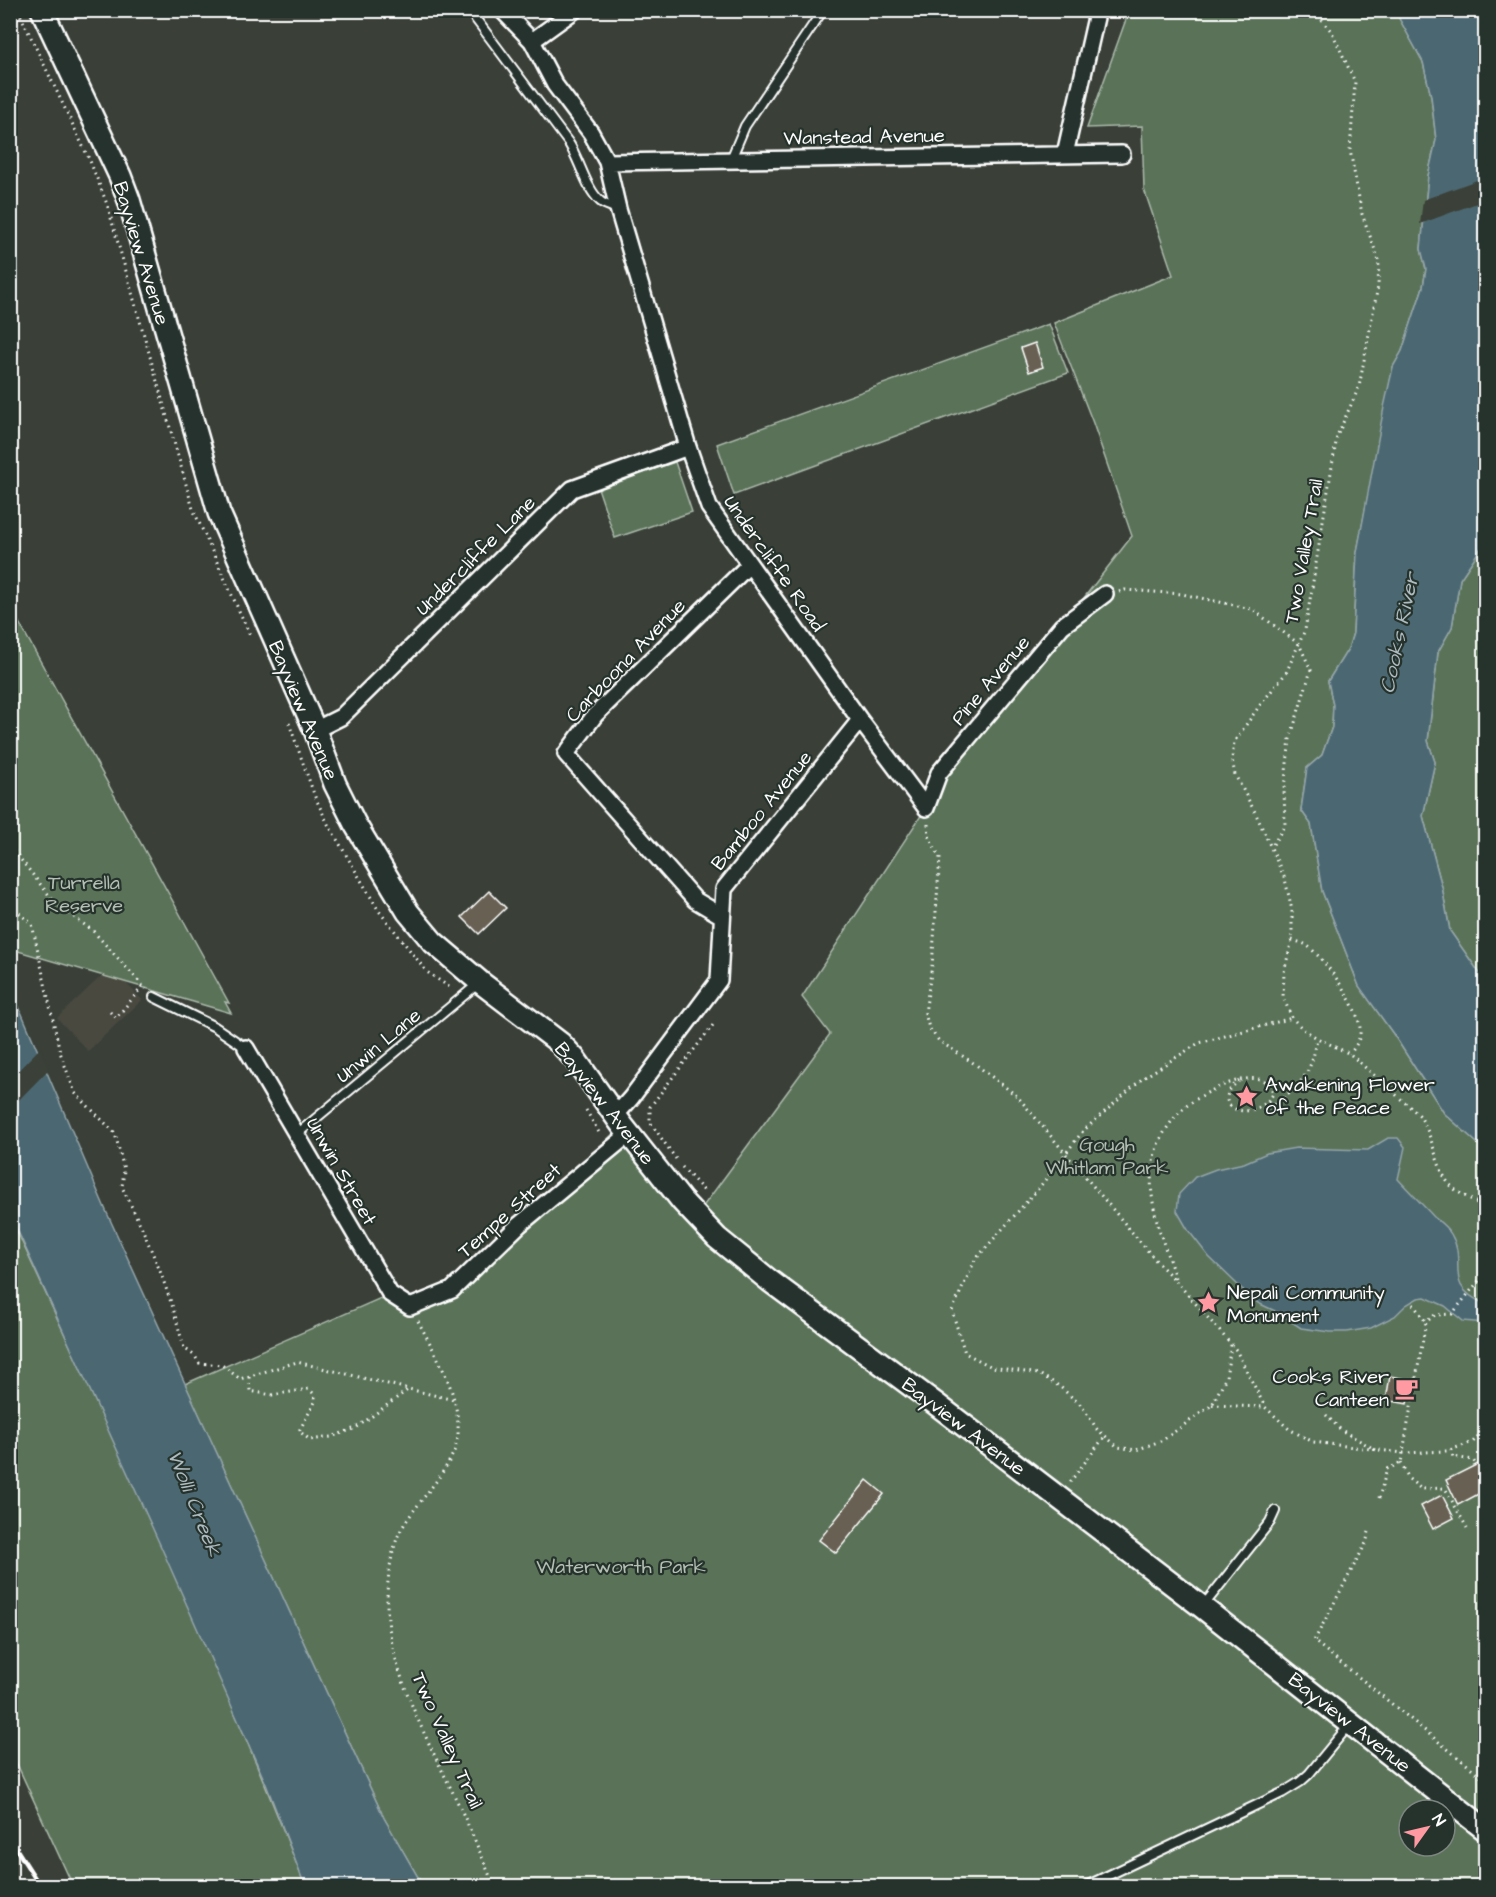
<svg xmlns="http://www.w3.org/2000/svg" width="1496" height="1897" font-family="'Architects Daughter',sans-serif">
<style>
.built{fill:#484a40}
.green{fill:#5a7358;stroke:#acb9ac;stroke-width:1.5;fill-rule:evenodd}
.water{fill:#4c6872;stroke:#94a4aa;stroke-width:1.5}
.pier{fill:#3a4038}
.building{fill:#686052;stroke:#fff;stroke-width:1.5}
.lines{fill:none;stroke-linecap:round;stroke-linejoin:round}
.service-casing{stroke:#fff;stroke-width:12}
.minor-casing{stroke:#fff;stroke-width:20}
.secondary-casing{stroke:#fff;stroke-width:26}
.path{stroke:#fff;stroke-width:3;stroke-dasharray:1.5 4.5;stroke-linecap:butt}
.service{stroke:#26332d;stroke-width:8}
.minor{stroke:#26332d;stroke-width:15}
.secondary{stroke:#26332d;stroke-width:21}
.rail{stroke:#fff;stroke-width:4.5}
.labels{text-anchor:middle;stroke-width:4.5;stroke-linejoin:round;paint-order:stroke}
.street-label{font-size:20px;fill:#fff;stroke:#26332d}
.park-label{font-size:20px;fill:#b5c0b4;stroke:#26332d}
.poi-label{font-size:20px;fill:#fff;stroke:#26332d;text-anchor:start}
.water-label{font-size:21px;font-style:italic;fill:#aebbc0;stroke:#26332d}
</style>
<rect width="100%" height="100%" fill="#3a4038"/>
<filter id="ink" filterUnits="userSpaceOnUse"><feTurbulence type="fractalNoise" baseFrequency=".0167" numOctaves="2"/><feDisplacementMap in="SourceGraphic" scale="12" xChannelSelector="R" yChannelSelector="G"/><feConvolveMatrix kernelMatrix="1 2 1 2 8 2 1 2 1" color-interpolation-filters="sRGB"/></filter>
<g filter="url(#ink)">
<path class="built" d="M 111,967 L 142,1000 L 88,1051 L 57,1018 Z"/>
<path class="green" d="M 1129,11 L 1395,11 L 1423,62 L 1431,96 L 1436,140 L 1428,176 L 1421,249 L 1426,269 L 1423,287 L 1402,351 L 1393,367 L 1357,552 L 1353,633 L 1348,649 L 1328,681 L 1333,705 L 1332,727 L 1322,755 L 1307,768 L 1301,810 L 1311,824 L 1322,891 L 1359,986 L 1394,1035 L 1444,1113 L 1485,1150 L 1485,1886 L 423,1886 L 384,1818 L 185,1384 L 390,1294 L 411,1307 L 452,1290 L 622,1125 L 696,1216 L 830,1034 L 802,997 L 926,808 L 939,773 L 1062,626 L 1132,536 L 1093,423 L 1054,323 L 1173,275 L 1144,189 L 1142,126 L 1087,128 ZM 1409,1810 L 1445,1810 L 1445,1846 L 1409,1846 Z
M 1049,324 L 1068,373 L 734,495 L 717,444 Z
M 675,462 L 692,512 L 615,538 L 598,488 Z
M 1485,542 L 1485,981 L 1450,931 L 1442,887 L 1423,816 L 1435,762 L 1428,741 L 1438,652 L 1452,627 L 1460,579 Z
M 11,608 L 229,1003 L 225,1002 L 231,1013 L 11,949 Z
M 10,1216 C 112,1438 218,1658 305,1886 L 73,1886 L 11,1751 Z"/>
<path class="water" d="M 1395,11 L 1485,11 L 1485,542 L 1460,579 L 1452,627 L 1438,652 L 1428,741 L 1435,762 L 1423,816 L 1442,887 L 1450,931 L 1485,981 L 1485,1150 L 1444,1113 L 1394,1035 L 1359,986 L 1322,891 L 1311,824 L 1301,810 L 1307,768 L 1322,755 L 1332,727 L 1333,705 L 1328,681 L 1348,649 L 1353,633 L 1357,552 L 1384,407 L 1393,367 L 1402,351 L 1423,287 L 1426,269 L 1421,249 L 1428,176 L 1436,140 L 1431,96 L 1423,62 Z
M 10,986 L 107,1213 L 384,1818 L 423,1886 L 305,1886 L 266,1784 L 162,1549 L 11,1216 Z
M 1388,1138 L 1398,1138 L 1405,1147 L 1398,1179 C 1410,1192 1422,1204 1434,1217 C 1440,1222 1447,1227 1451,1234 C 1469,1264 1440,1284 1485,1304 L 1485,1323 L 1463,1321 L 1445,1306 L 1425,1297 L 1418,1298 L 1406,1305 L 1395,1316 L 1371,1328 L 1347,1332 L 1330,1332 L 1301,1328 L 1275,1311 L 1258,1303 L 1242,1289 L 1209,1257 L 1188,1230 L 1177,1211 L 1179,1194 L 1195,1177 L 1216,1169 L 1244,1163 L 1267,1153 L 1296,1148 L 1368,1150 Z"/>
<path class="pier" d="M 1485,177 L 1485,200 L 1420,224 L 1423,200 Z
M 40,1048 L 49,1069 L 11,1108 L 11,1078 Z"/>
<path class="building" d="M 1035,343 L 1043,367 L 1029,372 L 1021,348 Z
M 489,891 L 506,908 L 479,934 L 462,917 Z
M 1390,1376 L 1412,1380 L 1407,1404 L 1386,1400 Z
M 1480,1463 L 1486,1474 L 1486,1490 L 1458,1505 L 1446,1480 Z
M 867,1480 L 884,1494 L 836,1553 L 819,1540 Z
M 1442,1495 L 1454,1518 L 1433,1529 L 1421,1506 Z"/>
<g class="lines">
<defs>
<path id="service" d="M 469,10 L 568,142 C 579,158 586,189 600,201 C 604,205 611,206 617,209
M 731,159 L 745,126 L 823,10
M 154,997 L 215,1027 L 246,1048
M 297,1134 L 479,983
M 1204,1605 L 1270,1522 L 1275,1511
M 1086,1886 L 1282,1793 L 1300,1782 L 1309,1774 L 1350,1724"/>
<path id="minor" d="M 502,10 L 532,41 L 555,85 L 591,133 L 607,162 L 618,209 L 688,447 L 709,507 L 860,720 L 926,808
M 532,41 L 575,10
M 1065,154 L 1097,13
M 607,162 L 1122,154
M 315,730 L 341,717 L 572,489 L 688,447
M 926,808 L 939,773 L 1062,626 L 1105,594
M 722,916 L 695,900 L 566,754 L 595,715 L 749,565
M 246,1048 L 390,1294 L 410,1307 L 452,1290 L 519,1225 L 629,1134
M 615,1116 L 631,1098 L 719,980 L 724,889 L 860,720"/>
<path id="secondary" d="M 42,10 L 120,176 L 129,200 L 219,513 L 315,730 L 335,784 L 355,824 L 408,912 L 433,942 L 480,982 L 560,1043 L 575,1059 L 622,1125 L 682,1201 L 717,1238 L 770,1281 L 936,1404 L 1202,1607 L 1486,1830"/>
</defs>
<use href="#service" class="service-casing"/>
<use href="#minor" class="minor-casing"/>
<use href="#secondary" class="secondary-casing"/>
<path class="path" d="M 18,10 L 90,161 L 107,204 L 193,509 L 250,635
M 1314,10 L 1332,32 L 1355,82 L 1350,150 L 1362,214 L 1379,261 L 1378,286 L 1359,387 L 1337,436 L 1305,630 L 1286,673 L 1260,705 L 1234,742 L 1232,759 L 1235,775 L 1255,812 L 1285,879 L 1292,910 L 1292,940 L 1284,972 L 1283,997 L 1292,1018 L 1303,1029 L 1317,1038 L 1350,1054 L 1419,1115 C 1432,1134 1434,1156 1444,1176 C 1451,1191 1471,1200 1486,1206
M 1111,16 L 1133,10
M 1119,592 L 1125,590 L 1182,594 L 1252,609 L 1299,644 L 1311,670 L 1290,739 L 1284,788 L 1285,825 L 1272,846
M 289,723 L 315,797 L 328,824 L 379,911 L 427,972 L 452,989
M 928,824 L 929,837 L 940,857 L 932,966 L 925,1013 L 929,1028 L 939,1041 L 975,1064 L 1017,1096 L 1158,1263 L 1175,1280 L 1236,1350 L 1265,1407 L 1289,1429 L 1313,1442 L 1403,1453 L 1447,1451 L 1473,1442 L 1486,1427
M 10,846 L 56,904 L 93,931 L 146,989
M 10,905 L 32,924 L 60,1052 L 75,1093 L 115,1133 L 124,1170 L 122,1187 L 142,1228 L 160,1271 L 173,1308 L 184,1348 L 195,1356 L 199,1363 L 222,1365 L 240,1379 L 297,1362 L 454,1400
M 1292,940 C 1298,942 1305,943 1309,947 C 1327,962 1363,1011 1360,1034 C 1359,1042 1354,1048 1350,1054
M 110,1012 L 116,1018 L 143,986
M 1268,1103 L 1273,1105 C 1302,1086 1312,1072 1317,1038
M 586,1110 L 601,1136
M 676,1159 L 650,1122 L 650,1107 L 713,1025
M 682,1167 L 705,1192
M 1476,1203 L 1486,1223
M 1175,1278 C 1162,1236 1141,1191 1157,1147 C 1162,1134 1172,1119 1183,1109 C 1196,1096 1255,1064 1270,1086 C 1272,1088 1272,1091 1273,1094 C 1254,1126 1204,1107 1239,1081
M 1413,1304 L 1426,1322
M 418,1321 C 437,1357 460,1393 458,1435 C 456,1468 411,1506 398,1536 C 391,1554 387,1580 387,1599 C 386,1665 428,1741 456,1799 C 470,1828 482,1857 494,1886
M 1231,1345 L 1226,1377 L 1212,1405 L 1163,1440 L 1136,1450 L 1118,1447 L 1097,1429 L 1081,1405 L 1059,1386 L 1039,1374 L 992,1367 L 965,1353 L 952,1311 L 975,1260 L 1038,1189 L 1083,1131 L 1143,1078 L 1199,1043 L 1292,1018
M 249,1377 L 250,1391 L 272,1395 L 309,1389 L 315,1395 L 315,1402 L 299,1431 L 310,1440 L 331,1437 L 356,1428 L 409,1389
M 1212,1405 L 1264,1407
M 1326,1415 L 1341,1430 L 1376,1450
M 1451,1449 L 1453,1457 L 1473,1460 L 1475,1463
M 1401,1463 L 1409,1479 L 1421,1489 L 1445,1488 L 1467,1528
M 1070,1482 L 1105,1436
M 1379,1498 L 1387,1469 L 1401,1463 L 1426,1322 L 1435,1315 L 1452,1314 L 1486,1272
M 1369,1532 L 1366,1543 L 1314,1641 L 1486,1780"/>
<use href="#service" class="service"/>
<use href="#minor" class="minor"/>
<use href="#secondary" class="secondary"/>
<path class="rail" d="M 10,1839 L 40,1886"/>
</g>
</g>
<defs>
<symbol id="sight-bare" viewBox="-9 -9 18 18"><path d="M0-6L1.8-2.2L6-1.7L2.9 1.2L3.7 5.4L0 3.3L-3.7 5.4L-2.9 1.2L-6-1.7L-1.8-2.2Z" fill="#ff9aa2" stroke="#26332d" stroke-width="2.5" paint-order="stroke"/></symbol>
<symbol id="cafe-bare" viewBox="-9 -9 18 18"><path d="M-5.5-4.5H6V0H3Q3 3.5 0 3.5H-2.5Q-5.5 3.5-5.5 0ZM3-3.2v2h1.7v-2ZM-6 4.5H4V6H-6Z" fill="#ff9aa2" stroke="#26332d" stroke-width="2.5" paint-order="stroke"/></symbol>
</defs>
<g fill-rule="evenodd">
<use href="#sight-bare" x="1230" y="1080" width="33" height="33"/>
<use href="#sight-bare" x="1192" y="1286" width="33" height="33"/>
<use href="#cafe-bare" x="1390" y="1372" width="33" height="33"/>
</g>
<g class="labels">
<g class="street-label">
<text transform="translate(864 136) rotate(-1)" y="7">Wanstead Avenue</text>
<text transform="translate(142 253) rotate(73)" y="7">Bayview Avenue</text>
<text transform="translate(1303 551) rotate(-80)" y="7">Two Valley Trail</text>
<text transform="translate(475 555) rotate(-45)" y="7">Undercliffe Lane</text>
<text transform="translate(775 563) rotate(55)" y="7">Undercliffe Road</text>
<text transform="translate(625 660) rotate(-46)" y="7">Carboona Avenue</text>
<text transform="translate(990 680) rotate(-50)" y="7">Pine Avenue</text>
<text transform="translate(304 710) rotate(67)" y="7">Bayview Avenue</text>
<text transform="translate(761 810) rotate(-51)" y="7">Bamboo Avenue</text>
<text transform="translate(378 1045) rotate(-40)" y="7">Unwin Lane</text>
<text transform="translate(605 1103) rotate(52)" y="7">Bayview Avenue</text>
<text transform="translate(342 1171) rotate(60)" y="7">Unwin Street</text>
<text transform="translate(509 1210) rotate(-42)" y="7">Tempe Street</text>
<text transform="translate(964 1426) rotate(37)" y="7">Bayview Avenue</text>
<text transform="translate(1350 1722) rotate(38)" y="7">Bayview Avenue</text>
<text transform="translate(448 1740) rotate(66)" y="7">Two Valley Trail</text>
</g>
<g class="park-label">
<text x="84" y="889">Turrella<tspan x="84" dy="23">Reserve</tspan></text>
<text x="1107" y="1151">Gough<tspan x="1107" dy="23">Whitlam Park</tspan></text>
<text x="621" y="1573">Waterworth Park</text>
</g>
<g class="poi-label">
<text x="1265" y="1091">Awakening Flower<tspan x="1265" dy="23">of the Peace</tspan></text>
<text x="1227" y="1299">Nepali Community<tspan x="1227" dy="23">Monument</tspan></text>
<text x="1389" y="1383" text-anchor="end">Cooks River<tspan x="1389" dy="23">Canteen</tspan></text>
</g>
<g class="water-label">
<text transform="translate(1399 633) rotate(-78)" y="7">Cooks River</text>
<text transform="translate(195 1503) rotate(68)" y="7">Wolli Creek</text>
</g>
</g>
<rect width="1496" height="1897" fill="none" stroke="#26332d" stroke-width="36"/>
<rect x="18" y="18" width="1460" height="1861" fill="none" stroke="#fff" stroke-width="2" filter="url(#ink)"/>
<g transform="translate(1427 1828) rotate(56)"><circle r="28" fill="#26332d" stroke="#7d8581" stroke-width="1.5"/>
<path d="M0-4.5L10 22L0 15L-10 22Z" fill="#ff9aa2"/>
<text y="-9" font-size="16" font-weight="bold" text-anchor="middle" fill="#ffffff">N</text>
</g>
</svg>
